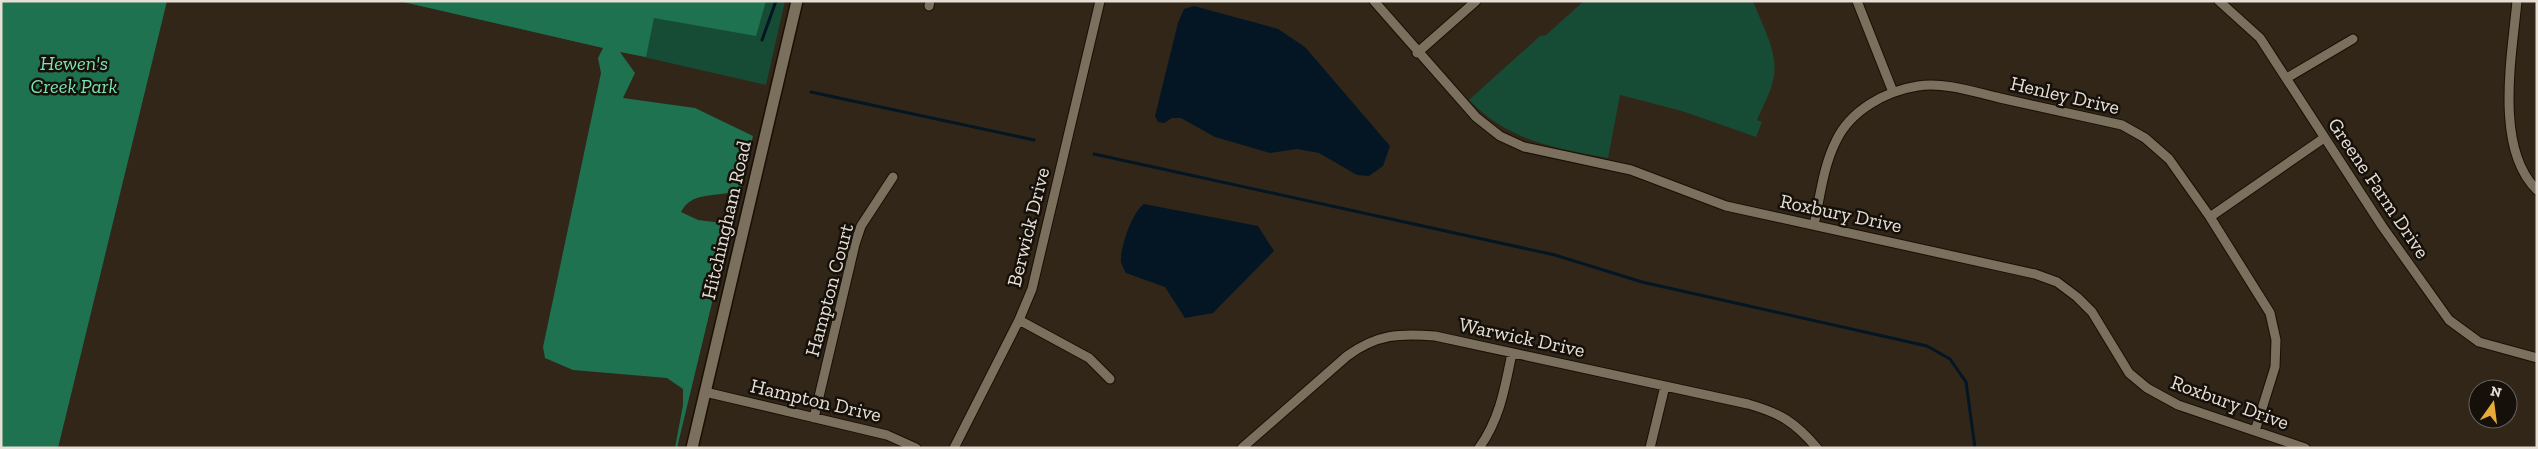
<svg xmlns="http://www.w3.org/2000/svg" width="2538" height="449" font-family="'Zilla Slab',serif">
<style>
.green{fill:#164c35}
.forest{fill:#1f724f}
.water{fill:#041624}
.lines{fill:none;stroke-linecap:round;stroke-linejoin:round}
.stream{stroke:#041624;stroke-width:3}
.minor-casing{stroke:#190f03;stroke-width:11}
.tertiary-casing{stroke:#190f03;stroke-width:14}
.minor{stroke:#7b6f5e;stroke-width:9}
.tertiary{stroke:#7b6f5e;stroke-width:11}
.labels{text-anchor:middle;stroke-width:5;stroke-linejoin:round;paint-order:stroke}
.park-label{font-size:20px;font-style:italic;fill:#79e6b2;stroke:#15100a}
.street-label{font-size:20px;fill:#e6dfd6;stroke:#15100a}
</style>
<rect width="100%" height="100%" fill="#312618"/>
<path class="green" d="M 399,1 L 785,1 L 766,85 Z
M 1584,1 L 1753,1 C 1761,23 1778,51 1774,76 C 1772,90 1763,106 1757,120 L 1762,122 L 1756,137 L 1682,111 L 1620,95 L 1608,158 C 1553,147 1510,142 1469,100 L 1540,36 L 1546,35 Z"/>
<path class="forest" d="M 1,1 L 167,1 L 58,448 L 1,448 Z
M 399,1 L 766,1 L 756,36 L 654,18 L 646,57 L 620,52 L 635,73 L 623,98 L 695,108 L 753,136 L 741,188 C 722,200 693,188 681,212 L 698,220 L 731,224 L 677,448 L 675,448 L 683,405 L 683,389 L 667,378 L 573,370 L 545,358 L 543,347 L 601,73 L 598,58 L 603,48 Z"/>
<path class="water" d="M 1194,6 L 1278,29 L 1305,47 L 1390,146 L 1383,166 L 1369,176 L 1357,175 L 1319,153 L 1297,149 L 1270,153 L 1215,137 L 1181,118 L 1172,118 L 1164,123 L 1158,122 L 1155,116 L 1178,23 L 1184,9 Z
M 1144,204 L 1258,226 L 1274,251 L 1213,313 L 1185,318 L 1165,287 L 1126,273 C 1124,270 1122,265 1121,262 C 1120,248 1132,212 1144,204 Z"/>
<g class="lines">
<path class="stream" d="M 762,40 L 776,1
M 811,92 L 1034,140
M 1094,154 L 1555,255 L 1642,282 L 1927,346 L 1950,359 L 1966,382 L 1975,448"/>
<defs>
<path id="minor" d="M 1374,1 L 1476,117 L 1500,136 L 1524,147 L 1631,170 L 1726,206 L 2035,274 L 2057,282 L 2077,297 L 2092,312 L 2129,373 L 2147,388 L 2178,405 L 2305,448
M 1857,1 L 1893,92
M 2219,1 L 2260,38 L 2382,226 L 2449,320 L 2479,342 L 2537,358
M 2517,1 C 2512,56 2494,148 2537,190
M 929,6 L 930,1
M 1417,53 L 1476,1
M 2287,78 L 2353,39
M 2210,217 L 2324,138
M 1814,225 C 1820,197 1823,167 1836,141 C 1850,111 1885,91 1918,86 C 1945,82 1974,92 2000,98 C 2040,107 2081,116 2122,125 L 2145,138 L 2169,159 L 2210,217 L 2270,313 L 2276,340 L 2275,367 L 2255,431
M 1019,320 L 1089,358 L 1110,379
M 705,392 L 887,435 L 916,448
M 814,418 L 855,244 L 861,226 L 893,177
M 954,448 L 1019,320 L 1032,289 L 1100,1
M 1242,448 L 1347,356 C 1377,334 1400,333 1435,336 L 1748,404 C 1780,413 1795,422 1817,448
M 1479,448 C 1500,419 1505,387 1512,353
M 1650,448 L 1665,386"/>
<path id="tertiary" d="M 692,448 L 797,1"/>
</defs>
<use href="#minor" class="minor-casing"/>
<use href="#tertiary" class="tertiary-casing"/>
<use href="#minor" class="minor"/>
<use href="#tertiary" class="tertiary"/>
</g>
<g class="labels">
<g class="park-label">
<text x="74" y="70">Hewen's<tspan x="74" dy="23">Creek Park</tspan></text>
</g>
<g class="street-label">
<text transform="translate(2065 95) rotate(13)" y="7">Henley Drive</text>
<text transform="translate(2379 188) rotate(56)" y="7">Greene Farm Drive</text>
<text transform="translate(1841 213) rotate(12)" y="7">Roxbury Drive</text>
<text transform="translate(726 220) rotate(-77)" y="7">Hitchingham Road</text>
<text transform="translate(1028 227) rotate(-76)" y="7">Berwick Drive</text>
<text transform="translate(829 290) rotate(-75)" y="7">Hampton Court</text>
<text transform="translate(1522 337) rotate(12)" y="7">Warwick Drive</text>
<text transform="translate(816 400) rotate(13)" y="7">Hampton Drive</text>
<text transform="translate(2230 402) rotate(20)" y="7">Roxbury Drive</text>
</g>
</g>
<rect width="2538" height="449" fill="none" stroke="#e6dfd6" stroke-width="5"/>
<g transform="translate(2493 404) rotate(14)"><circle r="24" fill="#15100a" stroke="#69635c"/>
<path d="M0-4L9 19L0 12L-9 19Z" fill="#e9ab38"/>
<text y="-8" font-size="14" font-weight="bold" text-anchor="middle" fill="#e6dfd6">N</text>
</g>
</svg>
